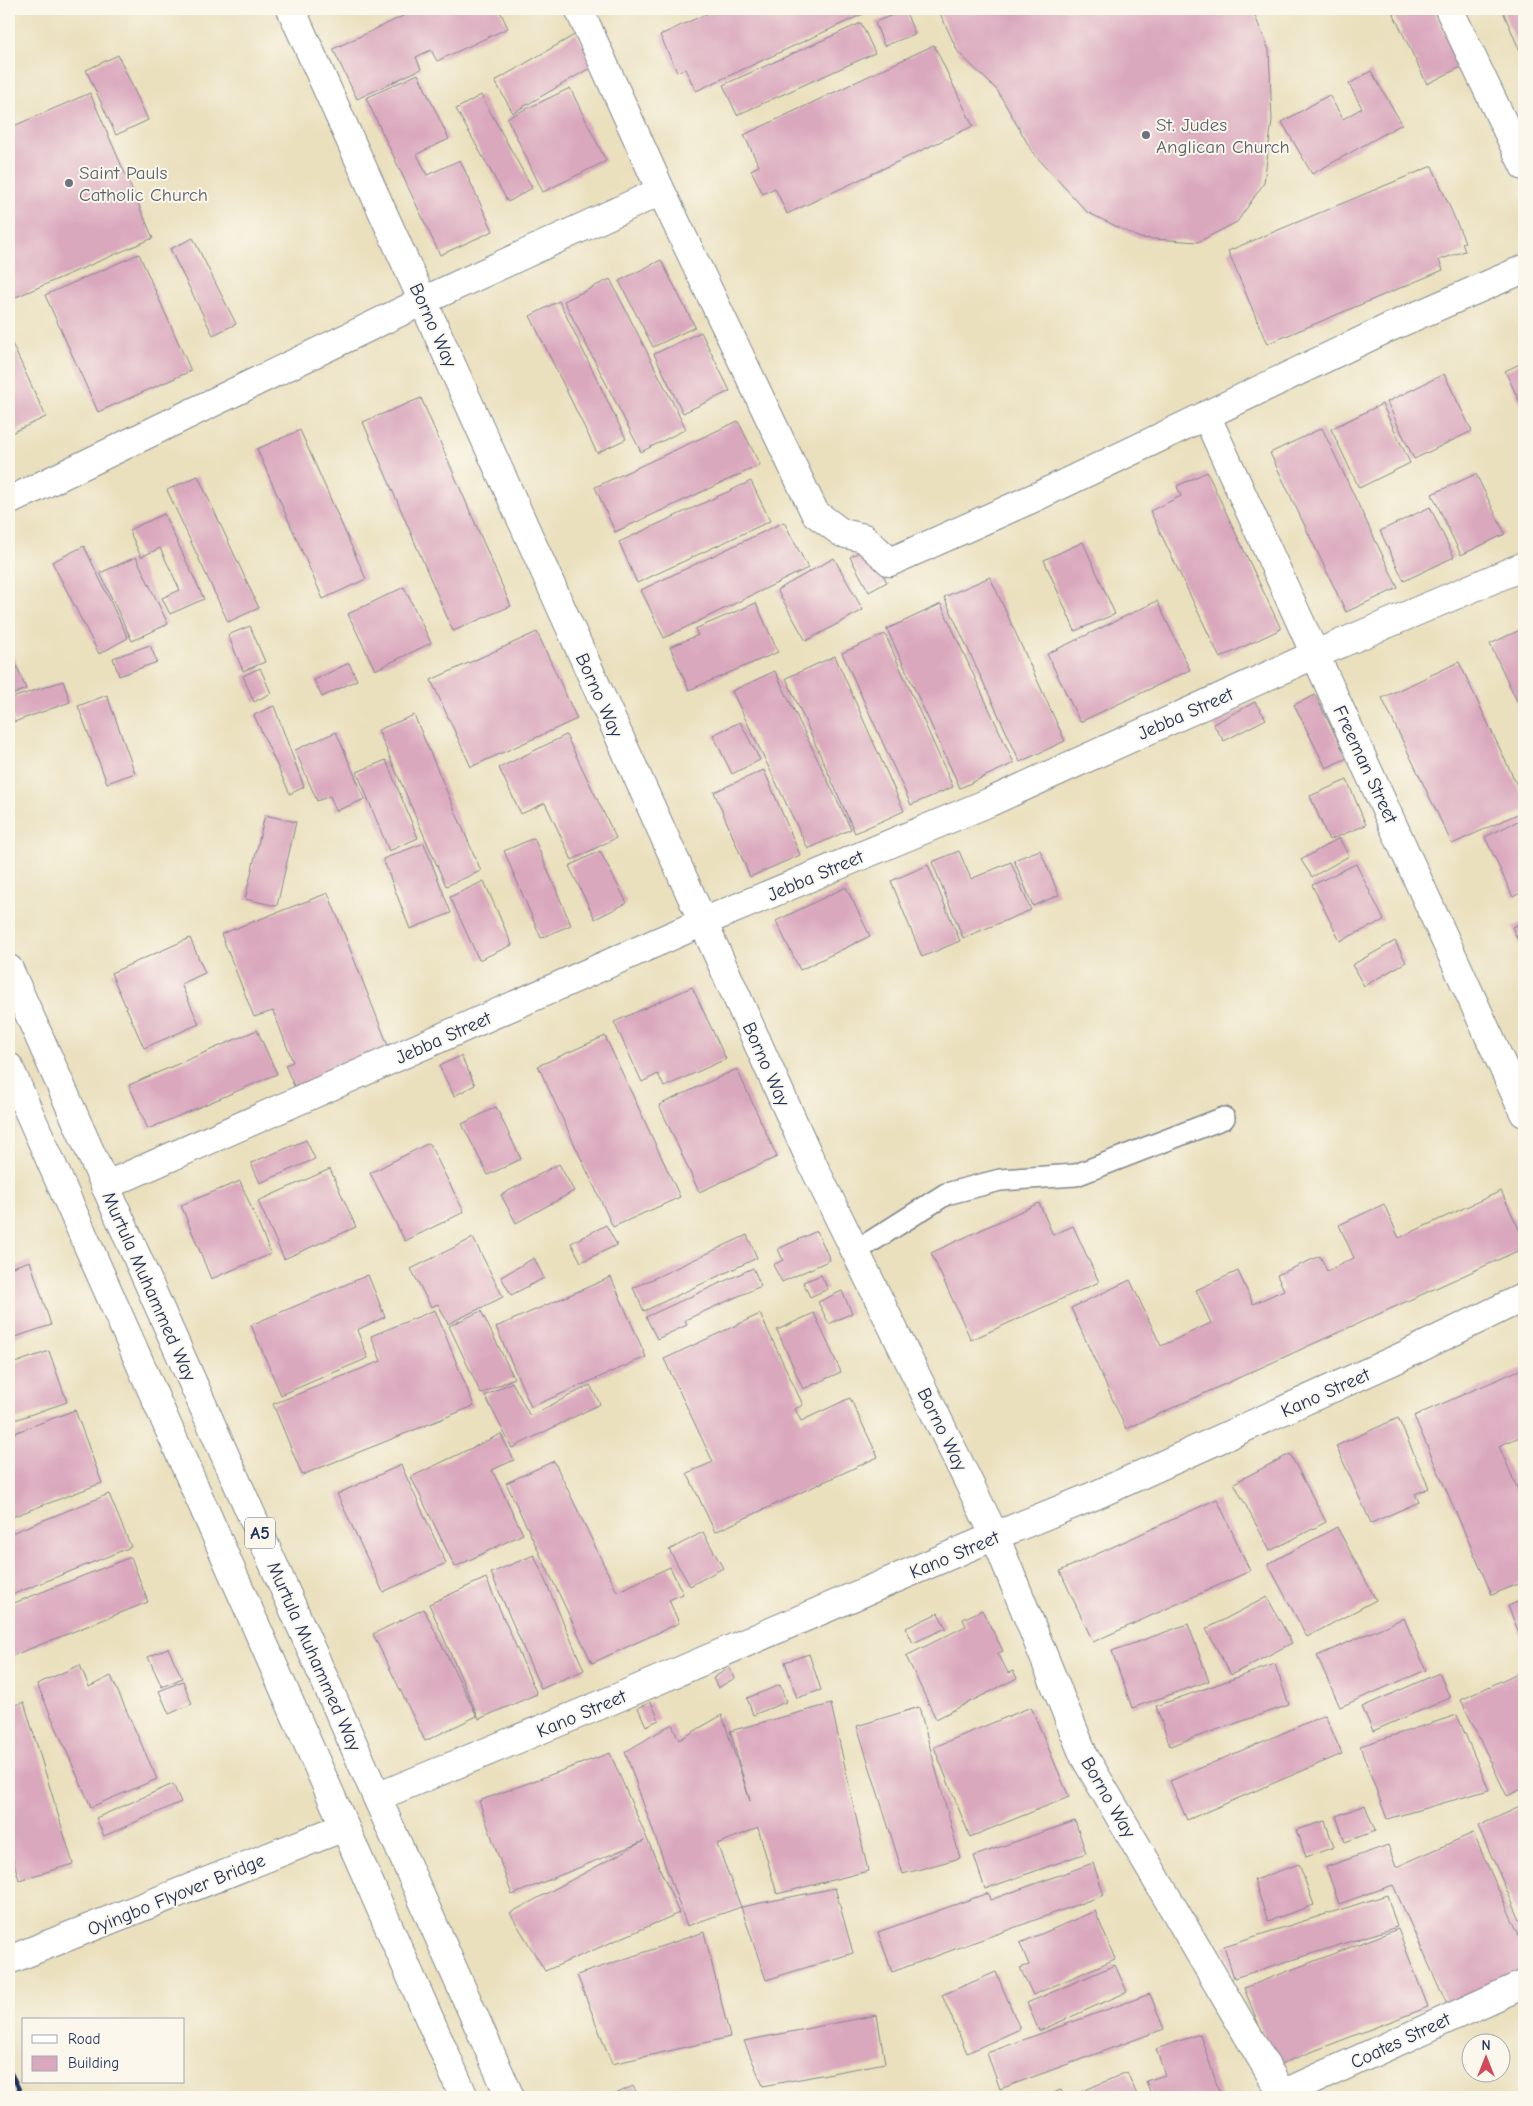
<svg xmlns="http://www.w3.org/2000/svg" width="1533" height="2106" font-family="'Comic Neue',sans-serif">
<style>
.building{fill:#daa8bd}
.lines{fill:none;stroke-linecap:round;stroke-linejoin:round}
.service-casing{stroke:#82888e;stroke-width:24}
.minor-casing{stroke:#82888e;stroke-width:30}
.tertiary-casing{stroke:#82888e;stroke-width:30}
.trunk-casing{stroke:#82888e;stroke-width:30}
.service{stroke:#fff;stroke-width:21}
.minor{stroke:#fff;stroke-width:28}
.tertiary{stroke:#fff;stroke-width:28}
.trunk{stroke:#fff;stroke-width:28}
.rail{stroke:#1b2f5e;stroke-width:4}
.worship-dot{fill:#6b7280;stroke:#fbf7ec;stroke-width:2}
.labels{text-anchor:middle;stroke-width:4;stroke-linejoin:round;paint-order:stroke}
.shield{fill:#fbf7ec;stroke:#5e6b89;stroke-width:1}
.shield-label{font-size:18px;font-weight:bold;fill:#1b2f5e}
.worship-label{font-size:19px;fill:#5b616d;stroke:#fbf7ec;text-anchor:start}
.street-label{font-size:19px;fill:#1b2f5e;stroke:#fbf7ec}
</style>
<rect width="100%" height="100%" fill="#fbf7ec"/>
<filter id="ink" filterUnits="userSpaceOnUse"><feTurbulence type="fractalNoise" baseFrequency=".02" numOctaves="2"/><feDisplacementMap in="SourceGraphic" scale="10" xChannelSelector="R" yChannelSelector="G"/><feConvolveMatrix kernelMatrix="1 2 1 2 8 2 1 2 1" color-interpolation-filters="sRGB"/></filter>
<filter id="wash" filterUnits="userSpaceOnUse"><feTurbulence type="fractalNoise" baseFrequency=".0096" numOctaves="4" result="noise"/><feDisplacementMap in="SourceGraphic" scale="20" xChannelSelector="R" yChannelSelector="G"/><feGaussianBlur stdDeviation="1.12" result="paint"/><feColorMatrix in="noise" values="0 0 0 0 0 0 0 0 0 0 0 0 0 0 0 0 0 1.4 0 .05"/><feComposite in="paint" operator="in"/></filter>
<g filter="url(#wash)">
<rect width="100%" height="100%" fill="#eae0be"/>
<g id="blocks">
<path class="building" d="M 418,9 L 499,9 L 508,28 L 437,61 L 431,50 L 416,57 L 421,69 L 357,99 L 333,49 Z
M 717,9 L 874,9 L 696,91 L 685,69 L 677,72 L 660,35 Z
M 938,9 L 1252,9 L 1269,50 L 1272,120 L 1264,183 L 1237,222 L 1198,242 L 1140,238 L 1087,212 L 1033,153 L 997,90 L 958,52 Z
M 1391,9 L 1433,9 L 1461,67 L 1427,84 Z
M 1502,9 L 1524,9 L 1524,47 L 1519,49 Z
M 905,10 L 915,34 L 884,46 L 875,22 Z
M 861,23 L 875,53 L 737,115 L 723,85 Z
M 576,34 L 595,65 L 513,113 L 495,81 Z
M 934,45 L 973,126 L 787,214 L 775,188 L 763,194 L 751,170 L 759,166 L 744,135 Z
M 118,55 L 148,120 L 116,135 L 86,70 Z
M 1371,71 L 1402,124 L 1312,174 L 1282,122 L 1329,95 L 1343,119 L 1362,108 L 1349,84 Z
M 418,74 L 449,139 L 417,154 L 427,175 L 460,160 L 493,231 L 440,255 L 366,98 Z
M 570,88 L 606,161 L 543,192 L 507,118 Z
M 90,93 L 153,238 L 9,300 L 9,128 Z
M 481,95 L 532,188 L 508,202 L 456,109 Z
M 1432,166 L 1465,242 L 1462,243 L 1465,251 L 1439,260 L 1443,270 L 1267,344 L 1228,251 Z
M 193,238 L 236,324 L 213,335 L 170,249 Z
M 139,254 L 191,371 L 98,412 L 45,295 Z
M 661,260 L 695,327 L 653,347 L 619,281 Z
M 610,279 L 686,429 L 641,452 L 564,301 Z
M 559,301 L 626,439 L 597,453 L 530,316 Z
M 701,332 L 730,391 L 683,413 L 654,354 Z
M 9,337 L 46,417 L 9,434 Z
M 1524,362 L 1524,411 L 1505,371 Z
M 1444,374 L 1472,431 L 1414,459 L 1387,402 Z
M 421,398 L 511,606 L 453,631 L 363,422 Z
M 1382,404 L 1410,463 L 1359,488 L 1331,429 Z
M 738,421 L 760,465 L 615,532 L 595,487 Z
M 1322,428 L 1398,588 L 1346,612 L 1270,453 Z
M 300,430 L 366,579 L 323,599 L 257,449 Z
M 1207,472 L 1281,629 L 1220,658 L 1150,511 L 1181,496 L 1177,486 Z
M 1476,474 L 1505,534 L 1461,555 L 1432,494 Z
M 198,476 L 259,608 L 228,622 L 167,490 Z
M 751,481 L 770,521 L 637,583 L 619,542 Z
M 1430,507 L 1454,557 L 1404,581 L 1380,531 Z
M 164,514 L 204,599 L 170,614 L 162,598 L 180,590 L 160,548 L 141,557 L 129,530 Z
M 784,522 L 808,568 L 664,638 L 641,590 Z
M 1083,542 L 1115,614 L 1075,631 L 1044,560 Z
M 84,546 L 128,638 L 99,654 L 52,562 Z
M 867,548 L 887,582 L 869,592 L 850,557 Z
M 136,557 L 168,624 L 132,641 L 100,573 Z
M 834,558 L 863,610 L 806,641 L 777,590 Z
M 990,577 L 1065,741 L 1020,762 L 944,597 Z
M 404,587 L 431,643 L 375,670 L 348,614 Z
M 1157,601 L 1190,670 L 1080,722 L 1047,654 Z
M 756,603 L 778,652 L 689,690 L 670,647 L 698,635 L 695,629 Z
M 941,604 L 1014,763 L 960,788 L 887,629 Z
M 250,626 L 265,662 L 243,671 L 228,635 Z
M 1524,628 L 1524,716 L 1490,644 Z
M 537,632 L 577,719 L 471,767 L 431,680 Z
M 885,634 L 953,787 L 911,805 L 842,653 Z
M 150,645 L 157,662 L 119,676 L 113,658 Z
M 13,656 L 26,689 L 9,696 L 9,658 Z
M 835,656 L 904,811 L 855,833 L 786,678 Z
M 1459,662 L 1524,800 L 1524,811 L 1452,844 L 1382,698 Z
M 349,663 L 357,680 L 322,697 L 314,680 Z
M 260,668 L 271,693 L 254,702 L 243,676 Z
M 775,671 L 851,829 L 808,849 L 732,691 Z
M 63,681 L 70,702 L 14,722 L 9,699 Z
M 107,695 L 135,773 L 107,783 L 78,706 Z
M 1315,695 L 1347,758 L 1326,768 L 1294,705 Z
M 1255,702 L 1266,719 L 1224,741 L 1213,724 Z
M 274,706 L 304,787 L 290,794 L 254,715 Z
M 414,715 L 481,871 L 446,886 L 378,730 Z
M 740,722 L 760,760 L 732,774 L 713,735 Z
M 336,732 L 365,799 L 336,811 L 330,796 L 317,801 L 295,750 Z
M 566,735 L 616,838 L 572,860 L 545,803 L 521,814 L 499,768 Z
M 386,760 L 418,838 L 389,851 L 357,772 Z
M 764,770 L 800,855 L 750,877 L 714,792 Z
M 1347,780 L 1366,825 L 1329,840 L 1310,796 Z
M 265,815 L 296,822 L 277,906 L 245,899 Z
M 1524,818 L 1524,891 L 1513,897 L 1485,837 Z
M 534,838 L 571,925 L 541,938 L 504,851 Z
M 1339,838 L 1349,856 L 1312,877 L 1301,860 Z
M 424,843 L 451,913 L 410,929 L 383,859 Z
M 1040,850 L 1059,895 L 1033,906 L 1014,860 Z
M 600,851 L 627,903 L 595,919 L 569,866 Z
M 959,851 L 971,879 L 1011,862 L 1031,910 L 963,938 L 932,862 Z
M 1356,864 L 1384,920 L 1340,941 L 1312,885 Z
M 928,865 L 960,941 L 922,957 L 891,881 Z
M 484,881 L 512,945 L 479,960 L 450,897 Z
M 846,887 L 870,936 L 800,970 L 776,921 Z
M 328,893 L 389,1048 L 294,1086 L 285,1065 L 293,1062 L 273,1011 L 254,1017 L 221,934 Z
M 1524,922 L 1524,954 L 1512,927 Z
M 190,938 L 205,973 L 181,984 L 199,1024 L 144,1048 L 111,973 Z
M 1395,941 L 1406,962 L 1364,986 L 1352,965 Z
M 692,987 L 726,1059 L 664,1087 L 658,1074 L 642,1082 L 614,1022 Z
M 257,1030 L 277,1074 L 148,1129 L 129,1085 Z
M 605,1036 L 680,1197 L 613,1227 L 538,1066 Z
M 461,1056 L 475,1085 L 454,1096 L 439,1066 Z
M 737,1069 L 777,1157 L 699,1192 L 659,1105 Z
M 496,1107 L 521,1159 L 488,1175 L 462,1124 Z
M 306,1140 L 315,1159 L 260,1183 L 251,1163 Z
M 429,1143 L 464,1212 L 405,1241 L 370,1173 Z
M 559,1164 L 574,1191 L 516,1223 L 501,1195 Z
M 330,1169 L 356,1227 L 284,1259 L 258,1201 Z
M 240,1181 L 271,1254 L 211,1279 L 181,1205 Z
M 1501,1191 L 1524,1240 L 1524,1248 L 1126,1429 L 1071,1308 L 1130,1280 L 1161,1346 L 1211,1323 L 1196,1290 L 1238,1271 L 1253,1304 L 1284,1290 L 1277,1275 L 1320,1256 L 1327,1271 L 1354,1258 L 1339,1225 L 1384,1204 L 1399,1238 Z
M 1039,1203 L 1053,1235 L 1073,1226 L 1099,1282 L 971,1340 L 931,1253 Z
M 606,1225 L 617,1245 L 581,1262 L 571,1243 Z
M 817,1231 L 830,1260 L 782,1282 L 773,1265 L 783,1260 L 778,1249 Z
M 747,1235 L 757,1258 L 644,1311 L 633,1288 Z
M 473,1238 L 503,1297 L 448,1324 L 438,1304 L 431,1307 L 411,1269 Z
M 534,1258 L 544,1278 L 511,1295 L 501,1277 Z
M 30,1261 L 51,1325 L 9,1339 L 9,1268 Z
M 753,1268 L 761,1286 L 685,1320 L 687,1325 L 657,1339 L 646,1317 Z
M 368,1275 L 385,1317 L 357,1330 L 368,1358 L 281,1395 L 251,1325 Z
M 821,1275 L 828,1289 L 810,1297 L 803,1282 Z
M 611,1277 L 646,1357 L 531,1407 L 496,1327 Z
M 842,1291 L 852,1313 L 829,1324 L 818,1302 Z
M 435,1310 L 474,1406 L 302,1475 L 273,1404 L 381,1361 L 371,1336 Z
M 481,1311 L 514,1378 L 481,1394 L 449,1326 Z
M 814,1313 L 841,1372 L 803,1389 L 777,1330 Z
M 760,1314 L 803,1405 L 795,1409 L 801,1421 L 850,1398 L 878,1457 L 715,1532 L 687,1473 L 713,1462 L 664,1359 Z
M 49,1351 L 67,1402 L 9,1422 L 9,1365 Z
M 1524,1368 L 1524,1435 L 1499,1446 L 1524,1504 L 1524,1581 L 1492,1595 L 1414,1416 Z
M 512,1382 L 530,1416 L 590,1385 L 600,1404 L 512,1448 L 485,1396 Z
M 75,1410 L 102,1483 L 9,1518 L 9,1435 Z
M 1398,1418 L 1429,1488 L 1415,1494 L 1419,1502 L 1371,1523 L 1336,1446 Z
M 501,1434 L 514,1460 L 492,1470 L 523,1534 L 455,1567 L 411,1477 Z
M 1290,1454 L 1326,1522 L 1270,1551 L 1234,1483 Z
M 554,1461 L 617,1592 L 670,1567 L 683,1594 L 669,1600 L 679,1623 L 592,1663 L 506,1483 Z
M 401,1465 L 446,1563 L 383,1592 L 337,1494 Z
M 109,1494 L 131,1547 L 9,1596 L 9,1534 Z
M 1217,1499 L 1250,1571 L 1093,1642 L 1060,1571 Z
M 1337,1527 L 1376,1600 L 1307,1637 L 1268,1564 Z
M 703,1532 L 723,1568 L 690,1586 L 669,1550 Z
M 534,1555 L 584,1670 L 541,1689 L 491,1573 Z
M 131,1557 L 148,1602 L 9,1657 L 9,1605 Z
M 486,1578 L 537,1694 L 479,1719 L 429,1604 Z
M 1267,1597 L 1292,1643 L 1231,1675 L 1206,1629 Z
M 1524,1599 L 1524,1645 L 1508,1606 Z
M 424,1609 L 477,1716 L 425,1741 L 373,1634 Z
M 982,1610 L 1003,1651 L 998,1653 L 1008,1673 L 1013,1671 L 1017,1678 L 936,1719 L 906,1656 L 966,1626 L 963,1619 Z
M 938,1613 L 946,1628 L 913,1643 L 906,1628 Z
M 1404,1618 L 1426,1670 L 1340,1707 L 1317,1656 Z
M 1188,1624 L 1209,1681 L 1132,1708 L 1112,1651 Z
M 168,1648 L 182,1678 L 162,1687 L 148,1657 Z
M 809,1654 L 821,1690 L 797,1698 L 785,1662 Z
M 1275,1664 L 1289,1705 L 1170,1746 L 1156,1706 Z
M 80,1665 L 89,1687 L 111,1676 L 157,1779 L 91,1807 L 37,1684 Z
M 729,1668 L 735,1678 L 718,1688 L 713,1678 Z
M 1524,1670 L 1524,1788 L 1507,1796 L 1461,1700 Z
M 1439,1673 L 1450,1698 L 1373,1731 L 1362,1707 Z
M 183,1681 L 192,1704 L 169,1714 L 159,1691 Z
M 780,1685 L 786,1702 L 753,1715 L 747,1698 Z
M 24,1702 L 73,1864 L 19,1880 L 9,1845 L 9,1707 Z
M 651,1702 L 659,1720 L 646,1726 L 638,1708 Z
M 831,1704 L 868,1871 L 777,1894 L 758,1828 L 717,1844 L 741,1907 L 835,1888 L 853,1953 L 766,1980 L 741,1907 L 687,1926 L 625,1752 L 672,1724 L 679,1740 L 722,1715 L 750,1801 L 730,1731 Z
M 919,1707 L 960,1858 L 903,1874 L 857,1726 Z
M 1031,1707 L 1069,1797 L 970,1837 L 934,1747 Z
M 1325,1715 L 1342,1754 L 1187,1820 L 1170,1781 Z
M 1457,1715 L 1489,1790 L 1387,1819 L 1360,1746 Z
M 610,1753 L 679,1913 L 545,1971 L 510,1913 L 644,1841 L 512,1895 L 479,1801 Z
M 173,1784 L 181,1802 L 104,1836 L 96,1818 Z
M 1365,1805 L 1375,1831 L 1345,1842 L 1336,1816 Z
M 1524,1805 L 1524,1929 L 1478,1826 Z
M 1075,1821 L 1086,1853 L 985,1889 L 974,1856 Z
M 1325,1821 L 1334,1847 L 1306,1857 L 1296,1830 Z
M 1473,1833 L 1524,1946 L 1524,1976 L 1449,2009 L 1393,1885 L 1339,1904 L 1326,1867 L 1388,1845 L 1396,1867 Z
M 1093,1863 L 1104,1895 L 892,1972 L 878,1932 L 988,1893 L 990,1900 Z
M 1299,1864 L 1314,1905 L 1268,1921 L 1254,1880 Z
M 1387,1895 L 1397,1927 L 1234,1978 L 1224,1946 Z
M 1095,1911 L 1115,1959 L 1033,1995 L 1020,1968 L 1029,1965 L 1020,1943 Z
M 1398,1929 L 1428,2007 L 1275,2066 L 1244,1988 Z
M 704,1932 L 730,2037 L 612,2064 L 577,1975 Z
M 1115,1965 L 1127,1992 L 1039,2031 L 1027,2003 Z
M 996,1972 L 1020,2029 L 967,2053 L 942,1995 Z
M 1150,1994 L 1164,2029 L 1000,2089 L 987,2053 Z
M 877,2015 L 885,2063 L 763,2086 L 744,2041 Z
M 1200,2034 L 1221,2097 L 1152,2097 L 1146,2081 L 1165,2075 L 1156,2049 Z
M 1127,2072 L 1138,2097 L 1069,2097 Z
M 633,2086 L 639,2097 L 609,2097 Z
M 1061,2090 L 1064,2097 L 1041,2097 Z"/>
</g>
</g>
<g filter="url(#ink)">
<use href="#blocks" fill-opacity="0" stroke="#82888e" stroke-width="1"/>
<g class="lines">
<defs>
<path id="service" d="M 856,1251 L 946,1194 L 1000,1180 L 1076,1175 L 1224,1118"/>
<path id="minor" d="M 291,9 L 809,1157 L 995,1536 L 1084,1756 L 1284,2097
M 579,9 L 661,191 L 815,513 L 842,533 L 864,538 L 890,562 L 1038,496 L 1386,329 L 1524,269
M 1449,9 L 1524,166
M 1206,415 L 1524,1113
M 9,501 L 423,301 L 661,191
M 105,1186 L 703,922 L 990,802 L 1316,654 L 1524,566
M 377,1797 L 598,1706 L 995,1536 L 1096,1495 L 1399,1358 L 1524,1297
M 1276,2097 L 1524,1984"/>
<path id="tertiary" d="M 9,1067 L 464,2097
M 9,1960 L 344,1827"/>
<path id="trunk" d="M 9,969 L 510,2097"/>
</defs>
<use href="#service" class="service-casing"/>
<use href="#minor" class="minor-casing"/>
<use href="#tertiary" class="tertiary-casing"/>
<use href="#trunk" class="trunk-casing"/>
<use href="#service" class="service"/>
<use href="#minor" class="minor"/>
<use href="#tertiary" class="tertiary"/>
<use href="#trunk" class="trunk"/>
<path class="rail" d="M 9,2069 L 23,2097"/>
</g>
</g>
<g class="worship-dot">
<circle cx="1146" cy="135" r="5"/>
<circle cx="69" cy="183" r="5"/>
</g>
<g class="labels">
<rect class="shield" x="245" y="1517.5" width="30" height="31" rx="4"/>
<g class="shield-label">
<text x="260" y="1539">A5</text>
</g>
<g class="worship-label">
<text x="1156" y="131">St. Judes<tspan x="1156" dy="22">Anglican Church</tspan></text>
<text x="79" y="179">Saint Pauls<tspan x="79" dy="22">Catholic Church</tspan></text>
</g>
<g class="street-label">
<text transform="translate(434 325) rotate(66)" y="7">Borno Way</text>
<text transform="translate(600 695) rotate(66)" y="7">Borno Way</text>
<text transform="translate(1185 713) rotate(-24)" y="7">Jebba Street</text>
<text transform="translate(1366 764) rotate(65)" y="7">Freeman Street</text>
<text transform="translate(815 875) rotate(-23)" y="7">Jebba Street</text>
<text transform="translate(443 1037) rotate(-24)" y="7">Jebba Street</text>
<text transform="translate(767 1064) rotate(66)" y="7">Borno Way</text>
<text transform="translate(150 1286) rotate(66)" y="7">Murtula Muhammed Way</text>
<text transform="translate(1325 1392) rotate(-24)" y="7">Kano Street</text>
<text transform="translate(943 1429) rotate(64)" y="7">Borno Way</text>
<text transform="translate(954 1554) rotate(-23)" y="7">Kano Street</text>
<text transform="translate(315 1656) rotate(66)" y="7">Murtula Muhammed Way</text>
<text transform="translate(581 1713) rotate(-23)" y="7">Kano Street</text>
<text transform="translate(1109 1797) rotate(60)" y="7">Borno Way</text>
<text transform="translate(176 1894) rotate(-22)" y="7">Oyingbo Flyover Bridge</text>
<text transform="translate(1400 2040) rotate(-25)" y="7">Coates Street</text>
</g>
</g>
<rect width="1533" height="2106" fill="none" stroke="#fbf7ec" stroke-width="30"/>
<rect x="22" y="2018" width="162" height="65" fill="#fbf7ec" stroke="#a1a7b3"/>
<rect x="32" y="2035" width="25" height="8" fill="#ffffff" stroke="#a1a7b3"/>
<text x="68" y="2044" font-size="15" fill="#1b2f5e">Road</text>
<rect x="32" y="2056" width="25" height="15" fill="#daa8bd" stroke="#a1a7b3"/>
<text x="68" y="2068" font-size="15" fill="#1b2f5e">Building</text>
<g transform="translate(1486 2058)"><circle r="24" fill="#fbf7ec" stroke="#a1a7b3"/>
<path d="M0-4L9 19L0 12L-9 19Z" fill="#d1495b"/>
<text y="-8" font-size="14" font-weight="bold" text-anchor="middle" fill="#1b2f5e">N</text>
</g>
</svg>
